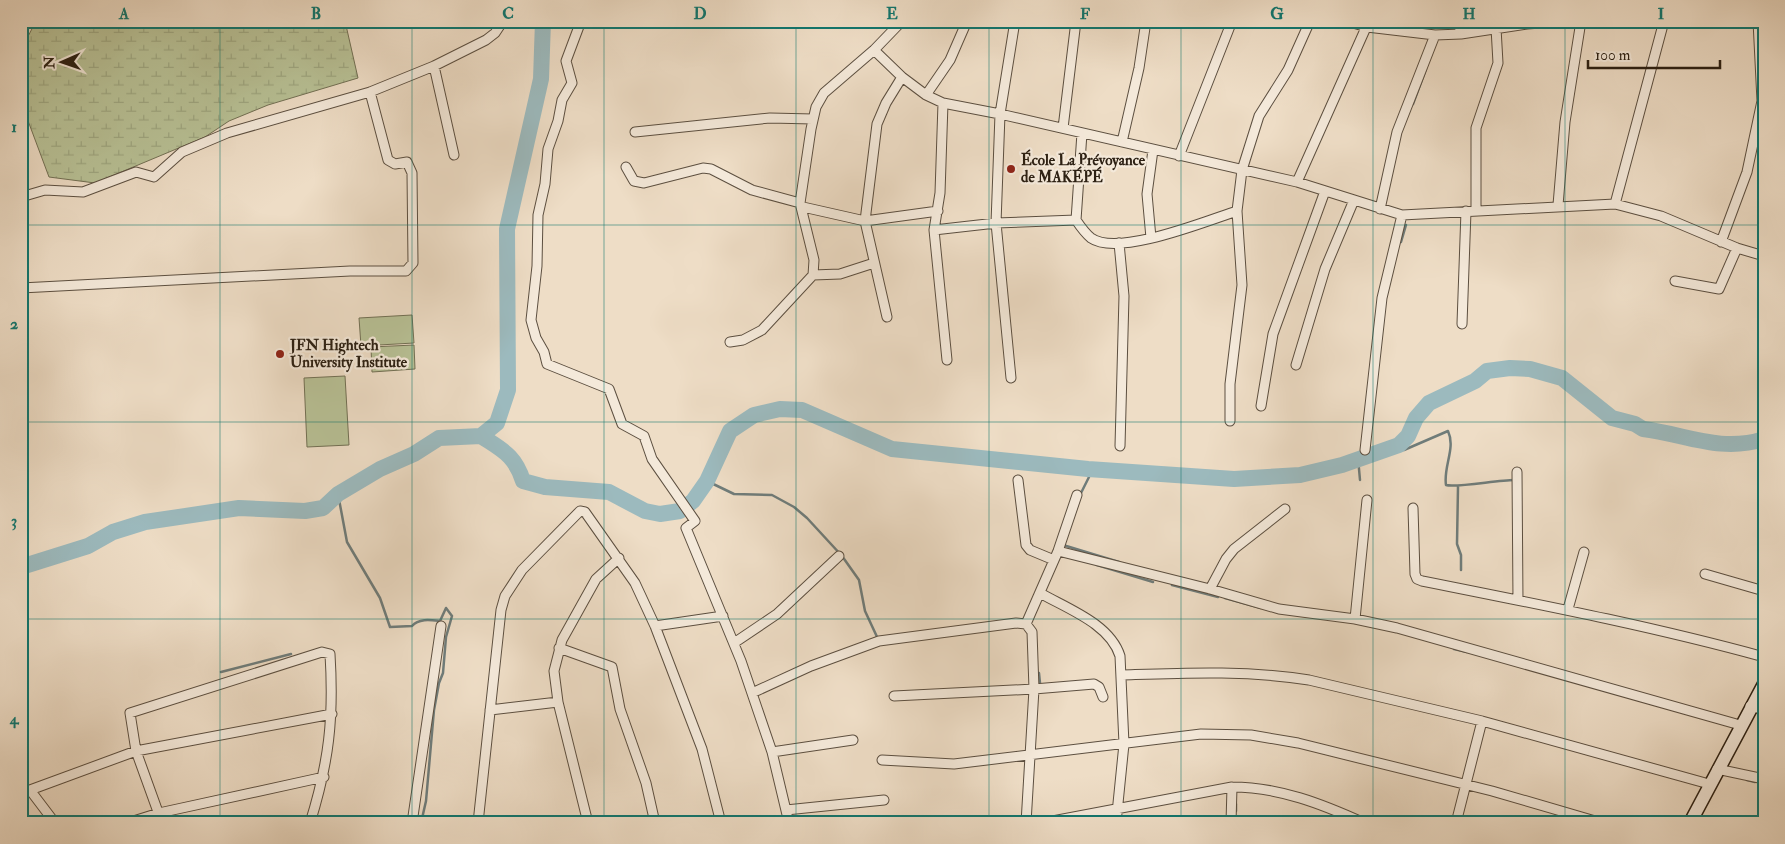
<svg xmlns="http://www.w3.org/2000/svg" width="1785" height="844" font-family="'IM FELL Double Pica',serif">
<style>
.wetland{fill:url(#wetland-marsh);stroke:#727054}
.park{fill:#b8c196;stroke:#727054}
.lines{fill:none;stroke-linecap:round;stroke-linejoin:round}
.stream{stroke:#6f7c7a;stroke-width:2.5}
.river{stroke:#9cbabe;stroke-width:16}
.minor-casing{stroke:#5c4f40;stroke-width:11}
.secondary-casing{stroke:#2c2013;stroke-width:15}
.minor{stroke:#f4e9da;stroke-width:9}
.secondary{stroke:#f4e9da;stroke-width:12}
.grid{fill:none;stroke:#0f766e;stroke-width:1;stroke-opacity:0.55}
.poi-dot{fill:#8f2418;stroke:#f4e9da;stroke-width:2}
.labels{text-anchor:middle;stroke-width:4.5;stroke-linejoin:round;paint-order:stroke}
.poi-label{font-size:15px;font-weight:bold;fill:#2c2013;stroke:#f4e9da;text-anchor:start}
.neatline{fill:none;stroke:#0f766e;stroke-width:2}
.grid-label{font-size:16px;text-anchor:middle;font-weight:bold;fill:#0f766e}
</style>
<defs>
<pattern id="wetland-marsh" width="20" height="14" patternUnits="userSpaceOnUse" patternTransform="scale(1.25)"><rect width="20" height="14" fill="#b8c196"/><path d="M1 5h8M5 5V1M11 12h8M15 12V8" fill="none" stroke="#9ea680"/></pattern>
</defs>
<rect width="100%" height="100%" fill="#eeddc6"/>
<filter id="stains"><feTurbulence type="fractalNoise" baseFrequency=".004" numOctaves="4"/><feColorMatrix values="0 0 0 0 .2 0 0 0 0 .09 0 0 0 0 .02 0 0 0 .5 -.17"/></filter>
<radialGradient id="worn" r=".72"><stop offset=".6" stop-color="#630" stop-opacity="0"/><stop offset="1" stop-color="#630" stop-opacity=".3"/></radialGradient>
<path class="wetland" d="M 36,21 L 345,21 L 358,78 L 268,105 L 229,121 L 205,137 L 95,183 L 49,177 L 21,102 L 21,50 Z"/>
<path class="park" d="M 412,315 L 414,343 L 361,346 L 359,318 Z
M 414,345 L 415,369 L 372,372 L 371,347 Z
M 345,376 L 349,445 L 307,447 L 304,378 Z"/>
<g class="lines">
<path class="stream" d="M 1413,104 L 1426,69
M 1401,242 L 1406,225
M 1393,448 L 1404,450 L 1448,431 C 1456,448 1443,467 1446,485 C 1455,488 1498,480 1514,480
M 1358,458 L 1360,480
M 707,481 L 734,494 L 772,495 L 794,507 L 807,518 L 842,556 L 859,580 L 865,611 L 878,639
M 1458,487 L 1457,544 L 1461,555 L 1461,570
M 338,494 L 347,542 L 380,598 L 390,627 L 412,626 C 419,618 431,620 440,621 L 446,608 L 452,616 L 446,637 L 443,673 L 439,683 L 434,710 L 426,801 L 421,823
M 1080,495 L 1089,477 L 1088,469
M 1063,545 L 1119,562
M 1097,565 L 1153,582
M 1172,585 L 1218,597
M 1225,598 L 1261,608
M 1454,649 L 1467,652
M 221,672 L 291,654
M 1039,673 L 1040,683
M 1747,780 L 1755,782
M 1236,811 L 1236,804
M 485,823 L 486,817"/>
<path class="river" d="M 481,436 C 502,450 515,455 523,481 L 545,487 L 609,492 L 645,511 L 660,514 L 680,511 L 693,501 L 707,481 L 730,431 L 754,415 L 780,409 L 802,410 L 892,449 L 1088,469 L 1234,479 L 1300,475 L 1342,465 L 1399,445 L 1408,436 L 1416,418 L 1429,403 L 1475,381 L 1487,371 L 1510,368 L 1530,369 L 1562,378 L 1612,418 L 1635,424 L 1643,429 C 1685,434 1720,453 1764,439
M 21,567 L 88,546 L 113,532 L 145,522 L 239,508 L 305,511 L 323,508 L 338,494 L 380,469 L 414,454 L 439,438 L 481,436 L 497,423 L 508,390 L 507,229 L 541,79 L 543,21"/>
<defs>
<path id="minor" d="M 581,21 L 566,61 L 572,83 L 562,100 L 558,121 L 548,149 L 545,184 L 538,215 L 537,266 L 531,320 L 536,338 L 544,352 L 547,364 L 609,389 L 622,424 L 644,436 L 652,459 L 695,521 L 686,528 L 741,661 L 772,752 L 789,823
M 1346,21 L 1367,27 L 1435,35 L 1461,34 L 1527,24 L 1568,21
M 1458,21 L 1461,34
M 1736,21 L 1763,22
M 874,50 L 902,77 L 926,95 L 943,103 L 1000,114 L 1297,182 L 1402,215 L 1615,204 L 1661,216 L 1737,248 L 1764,256
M 434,66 L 454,155
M 926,95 L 950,60 L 967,21
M 943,103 L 940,193 L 934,230 L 947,360
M 1063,128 L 1076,21
M 635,132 L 770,118 L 813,119
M 1122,142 L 1139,68 L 1146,21
M 1179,156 L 1232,21
M 626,167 L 634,181 L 644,183 L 703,168 L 711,169 L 752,190 L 800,203
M 1297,182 L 1368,23
M 21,197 L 45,190 L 83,192 L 136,172 L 154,177 L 182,152 L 227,133 L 370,92 L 434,66 L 486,40 L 495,33 L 503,21
M 1615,204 L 1664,21
M 1558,205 L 1565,122 L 1581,21
M 803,207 L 865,221 L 938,211
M 1380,209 L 1397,132 L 1435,35
M 1476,210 L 1476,128 L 1498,63 L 1496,28
M 1076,220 L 1082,133
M 934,230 L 996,223 L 1076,220 C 1080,226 1085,233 1091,238 C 1118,257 1206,221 1237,211
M 1151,238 L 1147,194 L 1153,150
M 1721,242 L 1747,172 L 1762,101 L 1758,21
M 1119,243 L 1124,296 L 1120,446
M 813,275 L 840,274 L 874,263
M 1675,281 L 1719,289 L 1737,248
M 21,288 L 350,271 L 406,271 L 413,263 L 412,173 L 407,162 L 395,164 L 388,160 L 370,92
M 887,317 L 865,221 L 877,124 L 886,103 L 902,77
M 1462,324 L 1466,211
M 730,342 L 743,340 L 762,330 L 813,275 L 814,260 L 800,203 L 811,129 L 816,107 L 824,93 L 874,50 L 902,21
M 1296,365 L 1325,269 L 1354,200
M 1011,378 L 996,223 L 1000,114 L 1015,21
M 1261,406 L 1273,334 L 1325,191
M 1230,421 L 1230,384 L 1242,285 L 1237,211 L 1242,170 L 1259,116 L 1288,70 L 1310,21
M 1365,450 L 1382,298 L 1402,215
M 1517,472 L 1518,600
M 1018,480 L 1026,545 L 1030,550 L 1054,560
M 1413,508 L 1415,574 L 1417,579 L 1422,581 C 1537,604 1651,626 1764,657
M 1058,551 L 1210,589 L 1279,609 L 1355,619 L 1397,628 L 1740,725
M 1705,574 L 1764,591
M 1210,589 L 1226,559 L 1234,549 L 1285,509
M 1040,593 C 1068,609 1110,624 1120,656 L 1124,744 L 1116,823
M 1568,609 L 1584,552
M 1355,619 L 1367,500
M 1026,624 L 1058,551 L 1077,495
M 655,626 L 723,616
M 734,643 L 777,614 L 839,556
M 559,648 L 612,667 L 620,709 L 646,783 L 655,823
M 1122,675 C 1184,673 1246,670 1309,680 L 1482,721 L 1709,784
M 752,693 L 811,666 L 879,641 L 1016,623 L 1026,624 L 1032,632 L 1034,689 L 1094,684 L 1099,687 L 1103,697
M 894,696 L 1034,689 L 1026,823
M 1750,706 L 1764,710
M 490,710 L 558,702
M 772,752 L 853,740
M 882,760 L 954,764 L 1201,734 L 1251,735 L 1298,743 L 1492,791 L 1602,823
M 1717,769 L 1764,779
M 30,790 L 55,823
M 21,795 L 30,790 L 136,751 L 332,714
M 786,810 L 884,800
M 127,823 L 159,813 L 324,777
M 162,823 L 136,751 L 130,713 L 322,652 L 330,654 C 334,718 329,762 310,823
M 412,823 L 441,626
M 478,823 L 501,610 L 505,596 L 522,570 L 580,511 L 585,512 L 635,583 L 655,626 L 702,749 L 721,823
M 588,823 L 558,702 L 554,671 L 562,640 L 596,579 L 619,558
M 1042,823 L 1232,787 C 1279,787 1322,804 1364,823
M 1231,823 L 1232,787
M 1456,823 L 1482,721"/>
<path id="secondary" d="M 1690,823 L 1764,684"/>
</defs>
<use href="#minor" class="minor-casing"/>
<use href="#secondary" class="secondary-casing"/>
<use href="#minor" class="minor"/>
<use href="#secondary" class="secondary"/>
</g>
<path class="grid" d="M 220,21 L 220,823M 412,21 L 412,823M 604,21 L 604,823M 796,21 L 796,823M 989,21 L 989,823M 1181,21 L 1181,823M 1373,21 L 1373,823M 1565,21 L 1565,823M 21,225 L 1764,225M 21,422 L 1764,422M 21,619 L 1764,619"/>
<g class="poi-dot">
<circle cx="1011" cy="169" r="5"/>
<circle cx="280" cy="354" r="5"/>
</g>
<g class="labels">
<g class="poi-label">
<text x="1021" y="165">École La Prévoyance<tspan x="1021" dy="17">de MAKÉPÉ</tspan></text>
<text x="290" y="350">JFN Hightech<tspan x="290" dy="17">University Institute</tspan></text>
</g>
</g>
<rect width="1785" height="844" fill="none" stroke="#eeddc6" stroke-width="55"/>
<g transform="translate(62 62) rotate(268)" stroke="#f4e9da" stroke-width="4" paint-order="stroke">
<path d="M0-4L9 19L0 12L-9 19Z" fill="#2c2013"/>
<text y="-8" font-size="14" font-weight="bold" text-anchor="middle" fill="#2c2013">N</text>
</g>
<path d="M1588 60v8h132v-8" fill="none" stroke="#2c2013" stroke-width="2.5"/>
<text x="1595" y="60" font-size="15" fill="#2c2013" stroke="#f4e9da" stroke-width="4" paint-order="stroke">100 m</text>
<rect x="28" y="28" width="1730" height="788" class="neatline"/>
<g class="grid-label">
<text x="124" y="19">A</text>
<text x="316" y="19">B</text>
<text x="508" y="19">C</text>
<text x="700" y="19">D</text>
<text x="892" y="19">E</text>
<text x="1085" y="19">F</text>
<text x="1277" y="19">G</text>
<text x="1469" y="19">H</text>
<text x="1661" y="19">I</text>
<text x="14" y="132">1</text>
<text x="14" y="329">2</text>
<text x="14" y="526">3</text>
<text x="14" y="724">4</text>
</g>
<rect width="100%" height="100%" filter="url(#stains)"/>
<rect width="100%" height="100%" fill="url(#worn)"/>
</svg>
